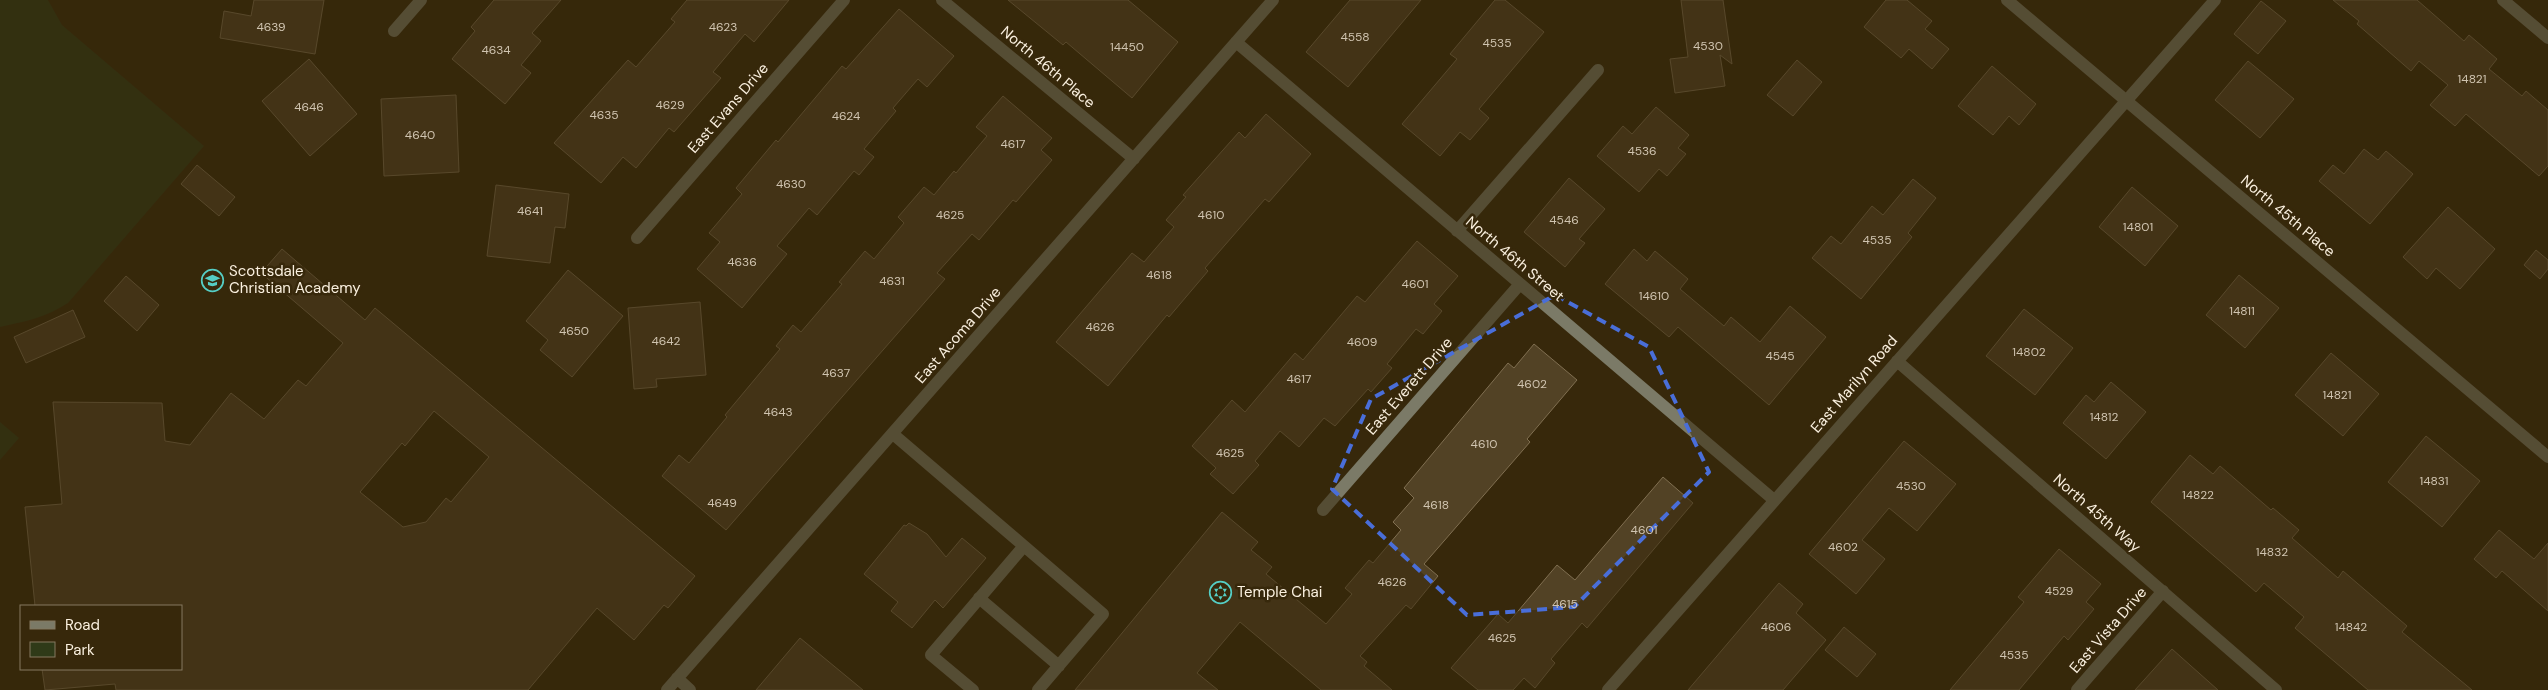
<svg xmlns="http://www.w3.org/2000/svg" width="2548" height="690" font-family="'DM Sans',sans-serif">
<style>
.green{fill:#2f3a18}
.building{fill:#524225;stroke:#806f51;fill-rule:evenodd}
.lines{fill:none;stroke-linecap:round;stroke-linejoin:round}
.minor{stroke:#7b7a67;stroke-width:12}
.marked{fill:none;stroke:#496ed9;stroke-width:4;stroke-dasharray:10 6;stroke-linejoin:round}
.labels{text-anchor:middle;stroke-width:5;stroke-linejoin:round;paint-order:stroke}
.number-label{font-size:12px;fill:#d0c4b0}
.street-label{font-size:15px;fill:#faf0df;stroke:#37280b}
.poi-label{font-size:15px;fill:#faf0df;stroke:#37280b;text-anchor:start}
</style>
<rect width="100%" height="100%" fill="#37280b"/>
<path class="green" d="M 0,0 L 48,0 L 62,25 L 204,146 L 68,303 C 47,317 24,322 0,327 Z
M 0,422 L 19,438 L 0,460 Z"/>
<path class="building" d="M 254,0 L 324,0 L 315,54 L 220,38 L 224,11 L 251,16 Z
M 494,0 L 561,0 L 532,33 L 541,41 L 521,65 L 531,73 L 505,104 L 452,59 L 475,31 L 471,27 Z
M 687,0 L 789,0 L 754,42 L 745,34 L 713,72 L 721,78 L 674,132 L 669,128 L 636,168 L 623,157 L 601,183 L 554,143 L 628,60 L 636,67 L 675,22 L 671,19 Z
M 1008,0 L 1128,0 L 1178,42 L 1132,98 L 1066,42 L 1063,45 Z
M 1350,0 L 1421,0 L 1348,87 L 1306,52 Z
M 1495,0 L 1505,0 L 1544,32 L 1479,109 L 1489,118 L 1470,140 L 1460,132 L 1440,156 L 1402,124 L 1457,59 L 1450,54 Z
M 1681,0 L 1723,0 L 1732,64 L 1720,55 L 1725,86 L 1675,93 L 1670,59 L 1688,57 Z
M 1886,0 L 1907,0 L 1932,21 L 1925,29 L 1949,49 L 1932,69 L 1909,49 L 1901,58 L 1864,27 Z
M 2333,0 L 2417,0 L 2464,41 L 2469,35 L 2497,59 L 2489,69 L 2522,96 L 2526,91 L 2548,110 L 2548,166 L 2539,176 L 2466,114 L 2455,126 L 2430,105 L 2448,85 L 2419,61 L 2411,71 L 2357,24 L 2359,21 Z
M 2261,1 L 2286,21 L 2258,54 L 2234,34 Z
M 899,9 L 954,56 L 927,87 L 918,79 L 893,108 L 896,111 L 864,149 L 874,157 L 859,175 L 854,171 L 817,215 L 809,208 L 777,246 L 787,254 L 742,308 L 697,269 L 720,242 L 709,233 L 742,194 L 736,188 L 776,140 L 778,142 L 842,66 L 846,69 Z
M 309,59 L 357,114 L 310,156 L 262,101 Z
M 1797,60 L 1822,82 L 1793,116 L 1767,95 Z
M 2248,61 L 2294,99 L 2260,138 L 2215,100 Z
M 1992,66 L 2036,104 L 2019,125 L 2009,116 L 1993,135 L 1958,106 Z
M 456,95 L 459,172 L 384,176 L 381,99 Z
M 1003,96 L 1052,138 L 1041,150 L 1052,160 L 1016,202 L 1013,200 L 979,240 L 972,234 L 937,273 L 945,279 L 726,530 L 662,476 L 679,455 L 689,463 L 727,417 L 725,415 L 780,349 L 776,346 L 793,325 L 801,332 L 842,284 L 839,282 L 865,251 L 874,259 L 904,223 L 898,217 L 924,187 L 934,195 L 954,171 L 956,173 L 987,136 L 976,127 Z
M 1656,107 L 1689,135 L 1678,148 L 1686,154 L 1667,176 L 1659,169 L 1639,192 L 1597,156 L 1623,126 L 1632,134 Z
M 1266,114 L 1311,154 L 1269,202 L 1265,199 L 1205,268 L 1208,271 L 1169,317 L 1167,315 L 1108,386 L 1056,342 L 1132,253 L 1144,262 L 1174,227 L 1166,220 L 1186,197 L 1183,195 L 1239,132 L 1245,138 Z
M 2364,149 L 2378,160 L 2386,151 L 2413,174 L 2370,224 L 2319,181 L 2333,165 L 2344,174 Z
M 197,165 L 235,197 L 219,216 L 181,184 Z
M 1569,178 L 1605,209 L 1579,239 L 1585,243 L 1565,267 L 1524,232 Z
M 1913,179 L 1936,198 L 1908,233 L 1912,237 L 1861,299 L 1812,258 L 1831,236 L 1841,244 L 1872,206 L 1883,215 Z
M 496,185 L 569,194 L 565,228 L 555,227 L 550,263 L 487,256 Z
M 2132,187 L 2178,226 L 2145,266 L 2099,227 Z
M 2448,207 L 2495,249 L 2460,289 L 2436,268 L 2427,279 L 2403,257 Z
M 1417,241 L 1458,276 L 1434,304 L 1442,311 L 1423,334 L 1416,329 L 1387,364 L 1392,368 L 1371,392 L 1368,389 L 1335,426 L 1324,418 L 1299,447 L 1280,431 L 1255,461 L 1259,465 L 1233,494 L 1210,474 L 1216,468 L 1192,446 L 1232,400 L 1245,412 L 1295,353 L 1303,360 L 1357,296 L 1365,302 Z
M 282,249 L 365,320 L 375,308 L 695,576 L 668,608 L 664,605 L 634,640 L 597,608 L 528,690 L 116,690 L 115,684 L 45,690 L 42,669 L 181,669 L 181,606 L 35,606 L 25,507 L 62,504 L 53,402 L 162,403 L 165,441 L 190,445 L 231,393 L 264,419 L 298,380 L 306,386 L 343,343 L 261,273 ZM 434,411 L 489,457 L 451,502 L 446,498 L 426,522 L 403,527 L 360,492 L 402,443 L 405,446 Z
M 1634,249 L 1647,261 L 1655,251 L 1688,279 L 1680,289 L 1724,326 L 1731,317 L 1760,342 L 1790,306 L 1826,337 L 1769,405 L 1678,327 L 1669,337 L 1605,284 Z
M 2536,250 L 2548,260 L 2548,269 L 2540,279 L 2524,265 Z
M 568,270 L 623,316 L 572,377 L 540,350 L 548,340 L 526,321 Z
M 2239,275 L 2279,308 L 2245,348 L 2206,315 Z
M 126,276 L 159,305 L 137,331 L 104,301 Z
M 700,302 L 706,375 L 656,379 L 657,387 L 634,389 L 628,308 Z
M 2024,309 L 2073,348 L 2035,395 L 1986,356 Z
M 73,310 L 85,337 L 26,363 L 14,337 Z
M 1534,344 L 1577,380 L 1527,439 L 1530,442 L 1424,564 L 1438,576 L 1411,609 L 1406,605 L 1360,656 L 1367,662 L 1364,666 L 1392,690 L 1321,690 L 1240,622 L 1197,673 L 1218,690 L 1075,690 L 1222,512 L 1258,542 L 1251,550 L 1272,567 L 1266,574 L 1326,624 L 1352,594 L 1345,588 L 1369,560 L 1373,563 L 1401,530 L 1393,522 L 1414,498 L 1404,488 L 1508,363 L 1514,368 Z
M 2331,353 L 2379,394 L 2343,436 L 2295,395 Z
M 2111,382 L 2146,412 L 2106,459 L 2063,423 L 2086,395 L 2094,402 Z
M 2426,436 L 2480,481 L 2442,527 L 2388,482 Z
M 1904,441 L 1956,484 L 1917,531 L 1889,508 L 1862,540 L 1885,559 L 1856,594 L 1809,554 Z
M 2190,455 L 2213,474 L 2220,466 L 2271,510 L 2273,508 L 2299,530 L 2292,538 L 2338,578 L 2343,571 L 2407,626 L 2402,632 L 2472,690 L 2368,690 L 2295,628 L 2304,617 L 2264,583 L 2256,592 L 2151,502 Z
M 1663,477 L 1693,503 L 1587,628 L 1582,623 L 1551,659 L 1555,663 L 1535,688 L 1524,678 L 1513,690 L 1478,690 L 1451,668 L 1498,614 L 1508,623 L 1557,565 L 1575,580 Z
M 909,523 L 927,534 L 946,557 L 962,538 L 986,558 L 943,608 L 935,600 L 912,628 L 891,611 L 898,602 L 864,574 L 904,525 L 906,526 Z
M 2499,530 L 2534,559 L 2548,543 L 2548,611 L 2502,571 L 2496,578 L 2474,559 Z
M 2059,549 L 2101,584 L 2086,602 L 2094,609 L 2068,640 L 2064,636 L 2019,690 L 1950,690 L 2024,602 L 2018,597 Z
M 1779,583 L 1803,604 L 1796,613 L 1826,640 L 1783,690 L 1688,690 Z
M 1844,627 L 1876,654 L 1857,677 L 1825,650 Z
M 800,638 L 863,690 L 756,690 Z
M 2172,649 L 2218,690 L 2135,690 Z"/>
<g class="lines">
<path class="minor" d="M 942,0 L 1134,159
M 2007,0 L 2548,457
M 2503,0 L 2548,38
M 394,31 L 421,0
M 1236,42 L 1774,500
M 1457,231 L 1598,70
M 637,238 L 844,0
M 1897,361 L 2276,690
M 893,434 L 1024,546 L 931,655 L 973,690
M 1323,510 L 1520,284
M 1024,546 L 1103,614 L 1038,690
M 979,598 L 1059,666
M 677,678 L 690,690
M 667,690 L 1273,0
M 1608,690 L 2215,0
M 2077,690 L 2163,591"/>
</g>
<path d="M0 0H2548V690H0ZM 1555,295 L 1649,347 L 1709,472 L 1574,607 L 1467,615 L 1332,489 L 1371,399 Z" fill="#37280b" fill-opacity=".55" fill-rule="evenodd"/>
<path class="marked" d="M 1555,295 L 1649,347 L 1709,472 L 1574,607 L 1467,615 L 1332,489 L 1371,399 Z"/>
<defs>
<symbol id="school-ring" viewBox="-11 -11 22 22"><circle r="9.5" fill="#37280b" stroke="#55cec5" stroke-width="1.5"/><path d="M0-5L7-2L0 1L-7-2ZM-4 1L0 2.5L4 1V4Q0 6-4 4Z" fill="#55cec5"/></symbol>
<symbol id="synagogue-ring" viewBox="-11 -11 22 22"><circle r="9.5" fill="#37280b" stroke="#55cec5" stroke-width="1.5"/><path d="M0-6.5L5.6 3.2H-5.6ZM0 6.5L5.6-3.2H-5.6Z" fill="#55cec5"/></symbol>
</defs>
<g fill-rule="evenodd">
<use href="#school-ring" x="200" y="268" width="25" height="25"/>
<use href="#synagogue-ring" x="1208" y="580" width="25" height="25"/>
</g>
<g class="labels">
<g class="number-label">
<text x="271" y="31">4639</text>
<text x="723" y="31">4623</text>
<text x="1355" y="41">4558</text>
<text x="1497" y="47">4535</text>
<text x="1708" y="50">4530</text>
<text x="1127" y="51">14450</text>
<text x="496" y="54">4634</text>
<text x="2472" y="83">14821</text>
<text x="670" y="109">4629</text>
<text x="309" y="111">4646</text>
<text x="604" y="119">4635</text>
<text x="846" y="120">4624</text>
<text x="420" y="139">4640</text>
<text x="1013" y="148">4617</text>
<text x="1642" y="155">4536</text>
<text x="791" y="188">4630</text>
<text x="530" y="215">4641</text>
<text x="950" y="219">4625</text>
<text x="1211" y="219">4610</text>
<text x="1564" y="224">4546</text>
<text x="2138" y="231">14801</text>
<text x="1877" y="244">4535</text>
<text x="742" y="266">4636</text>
<text x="1159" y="279">4618</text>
<text x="892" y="285">4631</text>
<text x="1415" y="288">4601</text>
<text x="1654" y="300">14610</text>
<text x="2242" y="315">14811</text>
<text x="1100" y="331">4626</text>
<text x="574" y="335">4650</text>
<text x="666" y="345">4642</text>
<text x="1362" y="346">4609</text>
<text x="2029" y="356">14802</text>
<text x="1780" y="360">4545</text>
<text x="836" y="377">4637</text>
<text x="1299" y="383">4617</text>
<text x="1532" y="388">4602</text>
<text x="2337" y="399">14821</text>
<text x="778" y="416">4643</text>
<text x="2104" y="421">14812</text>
<text x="1484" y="448">4610</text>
<text x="1230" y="457">4625</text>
<text x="2434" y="485">14831</text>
<text x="1911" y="490">4530</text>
<text x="2198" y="499">14822</text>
<text x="722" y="507">4649</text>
<text x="1436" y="509">4618</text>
<text x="1644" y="534">4601</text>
<text x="1843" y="551">4602</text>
<text x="2272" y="556">14832</text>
<text x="1392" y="586">4626</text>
<text x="2059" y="595">4529</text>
<text x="1565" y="608">4615</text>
<text x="1776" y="631">4606</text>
<text x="2351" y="631">14842</text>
<text x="1502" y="642">4625</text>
<text x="2014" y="659">4535</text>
</g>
<g class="street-label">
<text transform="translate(1048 67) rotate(40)" y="5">North 46th Place</text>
<text transform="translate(728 108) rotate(-49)" y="5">East Evans Drive</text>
<text transform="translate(2288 216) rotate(40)" y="5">North 45th Place</text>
<text transform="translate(1515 259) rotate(40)" y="5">North 46th Street</text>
<text transform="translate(958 335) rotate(-49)" y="5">East Acoma Drive</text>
<text transform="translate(1854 384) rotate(-49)" y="5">East Marilyn Road</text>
<text transform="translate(1409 386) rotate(-49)" y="5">East Everett Drive</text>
<text transform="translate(2097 513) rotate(41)" y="5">North 45th Way</text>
<text transform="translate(2108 630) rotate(-49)" y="5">East Vista Drive</text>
</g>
<g class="poi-label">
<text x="229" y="276">Scottsdale<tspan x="229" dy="17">Christian Academy</tspan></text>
<text x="1237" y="597">Temple Chai</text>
</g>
</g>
<rect x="20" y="605" width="162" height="65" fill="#37280b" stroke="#857860"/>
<rect x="30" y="621" width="25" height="8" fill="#7b7a67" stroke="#857860"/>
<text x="65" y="630" font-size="15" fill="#faf0df">Road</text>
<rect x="30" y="642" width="25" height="15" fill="#2f3a18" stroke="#857860"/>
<text x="65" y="655" font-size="15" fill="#faf0df">Park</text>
</svg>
